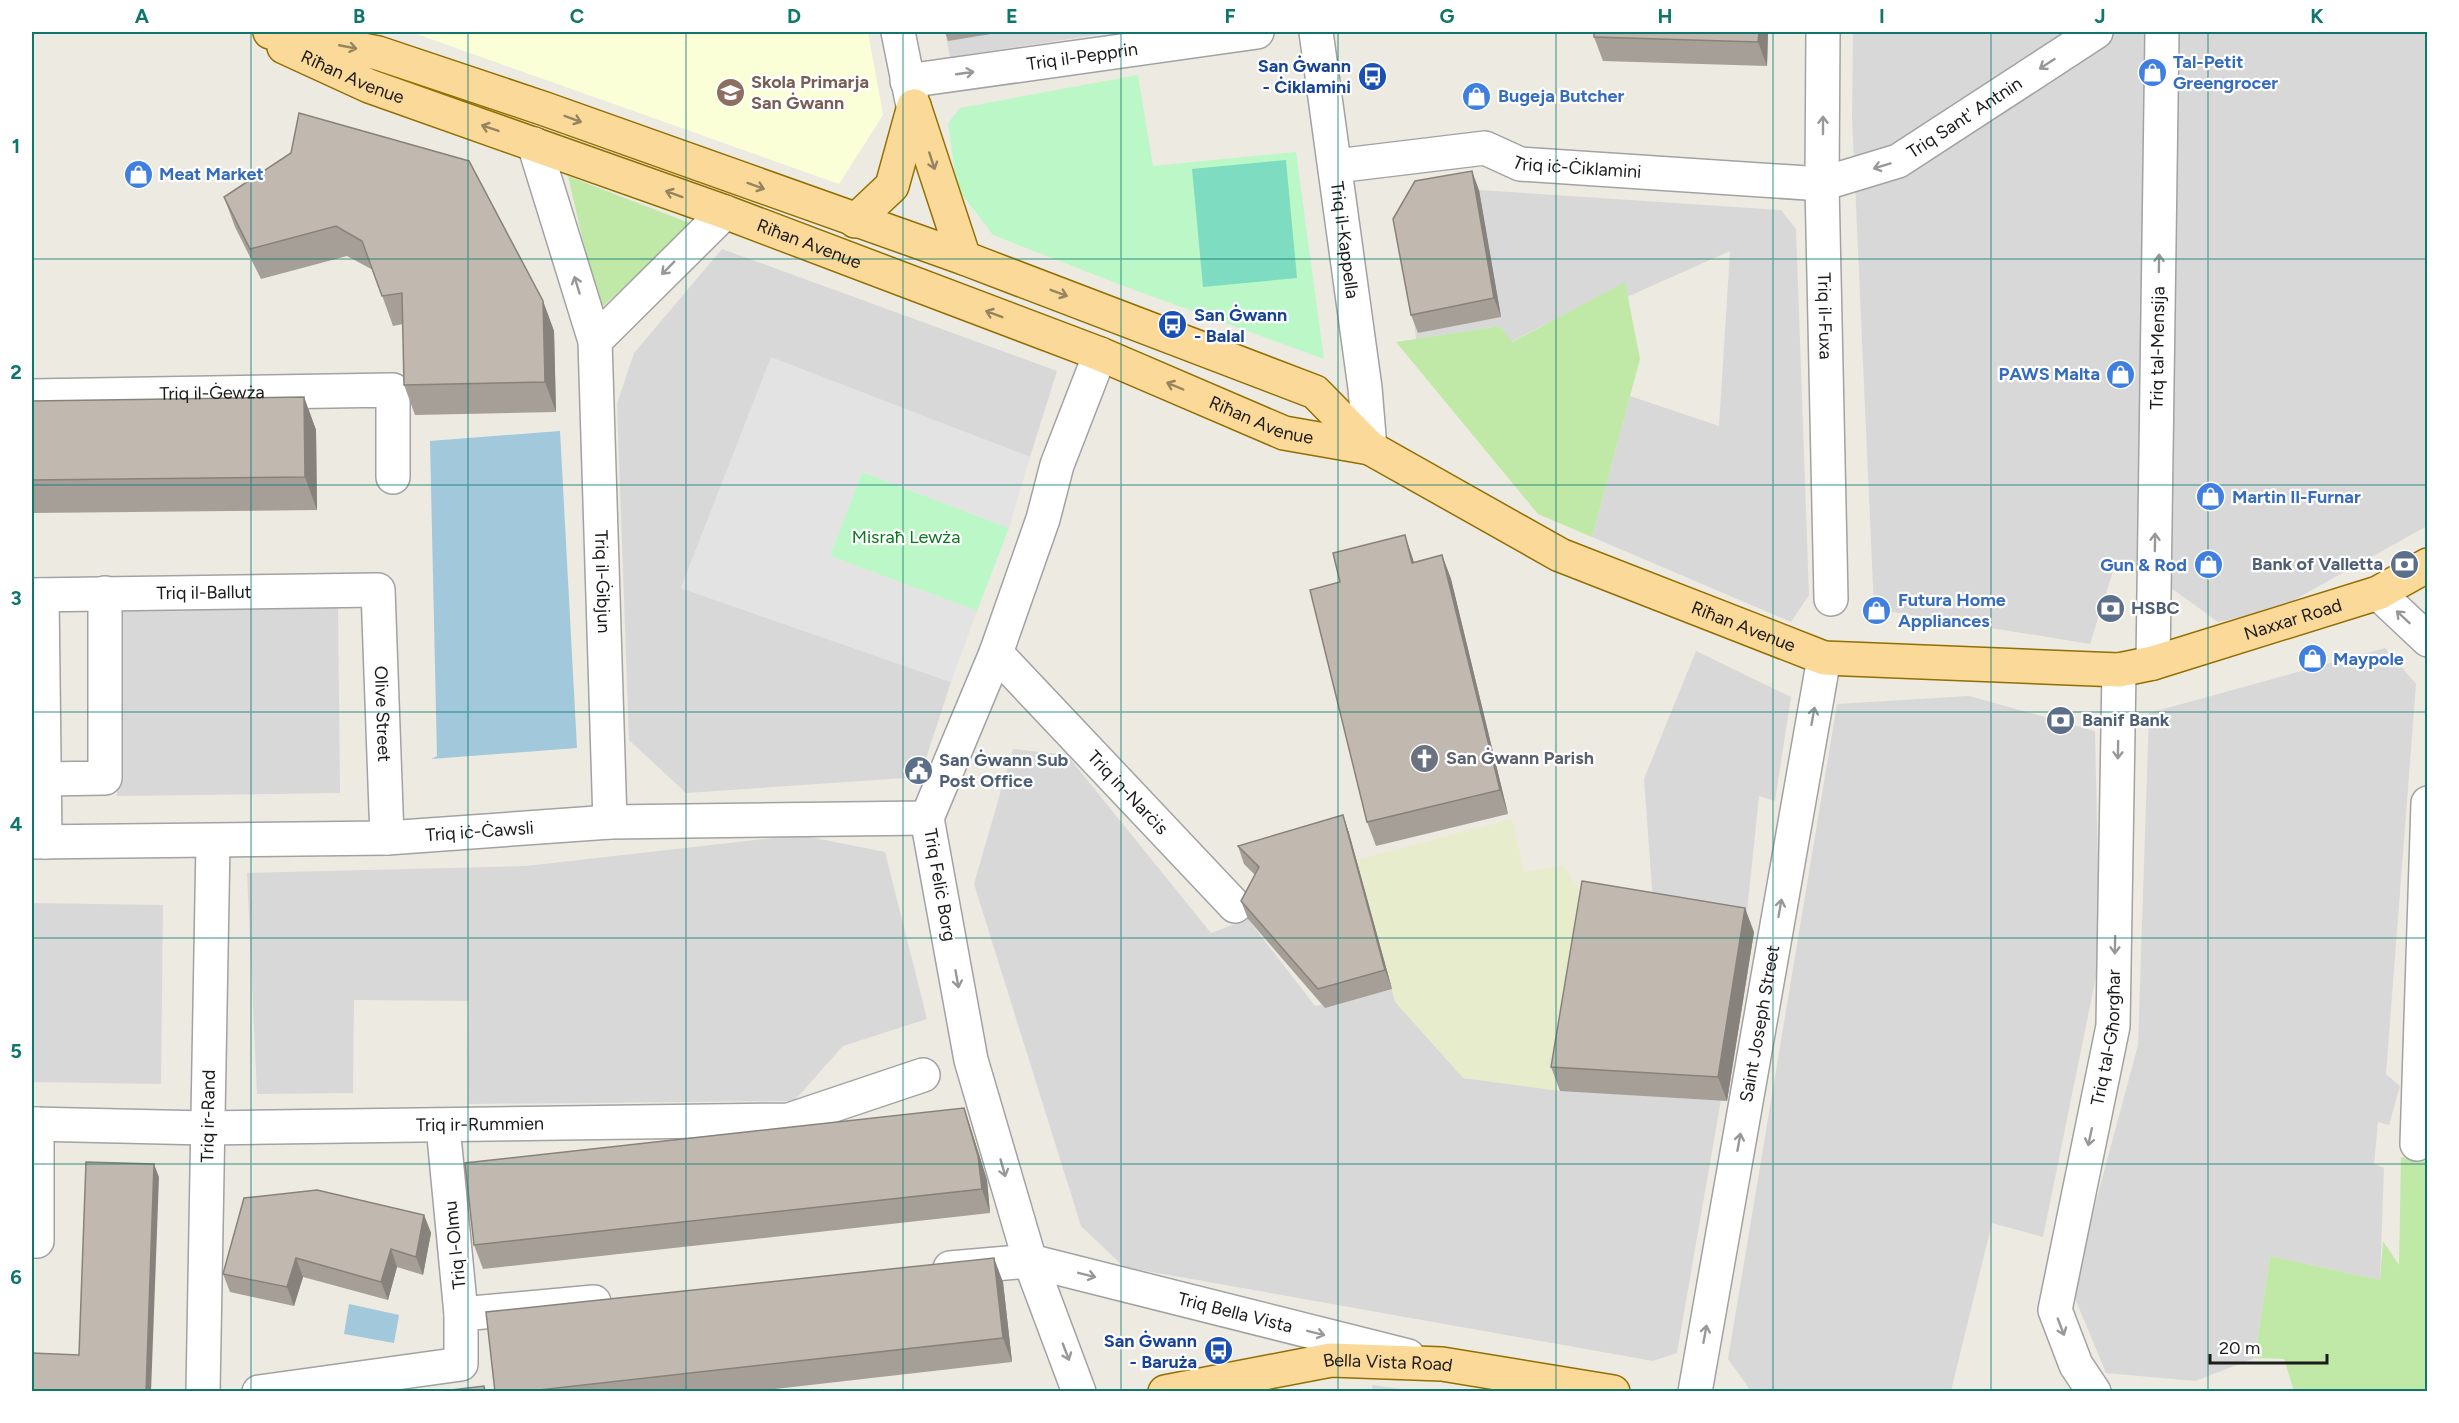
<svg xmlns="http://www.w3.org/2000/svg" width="2459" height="1423" font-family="Figtree,sans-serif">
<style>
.residential{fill:#d9d8d8}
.education{fill:#fbffd8}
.farmland{fill:#e7eccc}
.grass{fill:#c0e8a6}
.park{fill:#bcf8c7}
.pitch{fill:#7edcc1}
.parking{fill:#e3e3e3}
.water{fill:#a1c8db}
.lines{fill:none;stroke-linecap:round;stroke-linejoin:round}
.minor-casing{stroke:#a2a2a2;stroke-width:36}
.major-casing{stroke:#916f02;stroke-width:36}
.minor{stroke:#fff;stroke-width:33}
.major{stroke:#fbd998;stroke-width:33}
.wall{fill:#a69f97}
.shaded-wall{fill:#87827b}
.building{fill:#c1b9b0;stroke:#87827b;stroke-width:1.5}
.oneway{stroke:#968460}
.oneway2{stroke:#989898}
.grid{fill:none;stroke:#0f766e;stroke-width:1.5;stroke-opacity:0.55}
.labels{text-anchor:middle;stroke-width:4.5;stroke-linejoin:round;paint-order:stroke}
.street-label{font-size:18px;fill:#1b1b1b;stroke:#fff}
.shop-label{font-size:18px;font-weight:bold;fill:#366cbe;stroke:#fff;text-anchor:start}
.transit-label{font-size:18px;font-weight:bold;fill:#164399;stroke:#fff;text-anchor:end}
.education-label{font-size:18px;font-weight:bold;fill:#785e54;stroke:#fff;text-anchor:start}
.park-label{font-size:18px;fill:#0c771f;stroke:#fff}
.service-label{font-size:18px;font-weight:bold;fill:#4e5e75;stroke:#fff;text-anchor:start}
.worship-label{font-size:18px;font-weight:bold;fill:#5b616d;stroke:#fff;text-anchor:start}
.neatline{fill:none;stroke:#0f766e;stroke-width:2}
.grid-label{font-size:20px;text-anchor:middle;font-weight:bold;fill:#0f766e}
</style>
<rect width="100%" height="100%" fill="#edeae1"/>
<path class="residential" d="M 945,32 L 1115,32 L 950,57 Z
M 1853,32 L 2427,32 L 2427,526 L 2278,609 L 2218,622 L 2174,590 L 2116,562 L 2090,644 L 1874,609 L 1852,116 Z
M 1479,190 L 1781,210 L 1796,229 L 1809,595 L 1791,622 L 1592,537 L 1630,396 L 1719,426 L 1730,251 L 1627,297 L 1625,283 L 1511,342 L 1500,326 L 1416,339 L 1405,241 Z
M 722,249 L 1057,371 L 1030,457 L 771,358 L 681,588 L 951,682 L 920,777 L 686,793 L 629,740 L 617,404 L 634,353 Z
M 338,604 L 340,793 L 117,796 L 114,608 Z
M 2385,648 L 2416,684 L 2386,1074 L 2400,1086 L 2389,1125 L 2378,1122 L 2374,1164 L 2384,1168 L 2380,1280 L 2270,1256 L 2255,1358 L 2195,1381 L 2106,1373 L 2072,1291 L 2138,1045 L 2149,713 Z
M 1696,651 L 1791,697 L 1775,801 L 1759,796 L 1745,931 L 1654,916 L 1644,779 Z
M 1969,696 L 2095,731 L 2100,957 L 2043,1237 L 1992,1223 L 1951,1391 L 1751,1391 L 1728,1359 L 1837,704 Z
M 1013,749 L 1067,755 L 1211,933 L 1248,919 L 1315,1006 L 1392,989 L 1463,1078 L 1721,1100 L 1677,1353 L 1653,1361 L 1124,1267 L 1081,1226 L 974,884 Z
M 800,835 L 885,852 L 927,1019 L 843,1046 L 794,1101 L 468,1104 L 469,1001 L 354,1000 L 353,1093 L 257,1094 L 247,873 L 526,866 Z
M 32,903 L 163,905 L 161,1084 L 32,1082 Z
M 1372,1385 L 1415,1391 L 1373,1391 Z"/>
<path class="education" d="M 411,32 L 868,32 L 883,115 L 839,184 Z"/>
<path class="farmland" d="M 1512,819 L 1524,872 L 1563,866 L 1591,905 L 1560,1091 L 1463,1078 L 1395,1002 L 1357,860 Z"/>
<path class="grass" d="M 568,176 L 692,224 L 599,310 Z
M 1625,282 L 1640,359 L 1592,537 L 1538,514 L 1396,342 L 1500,326 L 1512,342 Z
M 2401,1157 L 2427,1161 L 2427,1391 L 2294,1391 L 2284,1359 L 2255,1358 L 2270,1256 L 2380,1280 L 2383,1241 L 2399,1265 Z"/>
<path class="park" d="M 1138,75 L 1153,166 L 1296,152 L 1324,359 L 1121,285 L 993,235 L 957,188 L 948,123 L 960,108 Z
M 862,472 L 1009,528 L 977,611 L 830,556 Z"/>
<path class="pitch" d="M 1286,160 L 1297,278 L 1203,287 L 1192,169 Z"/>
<path class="parking" d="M 771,357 L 1030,457 L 1009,528 L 862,472 L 830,556 L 977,611 L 951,682 L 681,588 Z"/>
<path class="water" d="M 560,431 L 577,748 L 431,759 L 437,756 L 430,441 Z
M 349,1304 L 399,1315 L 394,1343 L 344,1334 Z"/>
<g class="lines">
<defs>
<g id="minor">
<path d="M 898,32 L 912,101"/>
<path id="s1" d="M 1316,32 L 1365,388 L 1370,448"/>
<path id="s2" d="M 1823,32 L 1822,184 L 1831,599"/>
<path id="s3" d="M 907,81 L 1257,32"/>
<path id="s4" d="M 534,144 L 595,341 L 610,822"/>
<path id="s5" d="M 1336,166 L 1485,148 L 1520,164 L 1822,184 L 1898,161 L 2096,32"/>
<path d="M 595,341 L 725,212"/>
<path id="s6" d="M 32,396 L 393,390 L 393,477"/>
<path d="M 2378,593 L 2428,640"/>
<path id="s7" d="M 32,595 L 378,590 L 387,838"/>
<path d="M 42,595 L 45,842"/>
<path id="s8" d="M 996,653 L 1235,906"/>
<path id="s9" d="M 2153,663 L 2162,32"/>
<path d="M 44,779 L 105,778 L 105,593"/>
<path id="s10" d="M 32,842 L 387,838 L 610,822 L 927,818"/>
<path id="s11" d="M 32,1124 L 206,1128 L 789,1120 L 923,1075"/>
<path d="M 2417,1144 L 2428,803"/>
<path d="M 32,1241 L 37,1241 L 37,1124"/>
<path id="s12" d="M 950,1268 L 1030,1261 L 1408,1356"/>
<path d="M 461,1314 L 594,1302"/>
<path id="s13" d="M 203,1392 L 213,842"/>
<path d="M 259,1392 L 461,1364 L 461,1314 L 443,1126"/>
<path d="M 1079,1392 L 1030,1261 L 971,1060 L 927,818 L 996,653 L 1043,519 L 1057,465 L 1100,354"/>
<path id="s14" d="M 1695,1392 L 1824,658"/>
<path id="s15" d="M 2094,1392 L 2076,1365 L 2055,1310 L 2113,1026 L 2119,670"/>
</g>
<g id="major">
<path id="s16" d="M 270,32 L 378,53 L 545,109 L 964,258 L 1315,392 L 1370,448 L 1560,555 L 1824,658 L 2119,670 L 2153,663 L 2378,593 L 2428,565"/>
<path id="s17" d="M 284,47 L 369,86 L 725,212 L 1100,354 L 1284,433 L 1370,448"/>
<path d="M 914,106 L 964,258"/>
<path d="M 855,221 L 892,186 L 914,106"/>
<path id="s18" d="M 1165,1392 L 1331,1360 L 1442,1364 L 1613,1392"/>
</g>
</defs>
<use href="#minor" class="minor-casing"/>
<use href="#major" class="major-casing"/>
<use href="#minor" class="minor"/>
<use href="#major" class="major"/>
</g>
<path class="wall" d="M 945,32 L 1003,32 L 948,41 Z
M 1768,32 L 1767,66 L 1603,61 L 1594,37 Z
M 291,153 L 543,301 L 554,331 L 556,412 L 415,415 L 404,385 L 403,324 L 393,326 L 373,270 L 347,256 L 261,279 L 235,227 L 224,197 Z
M 1479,190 L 1501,317 L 1418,333 L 1411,315 Z
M 304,397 L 316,430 L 317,510 L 32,513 L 32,401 Z
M 1442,555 L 1451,579 L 1508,814 L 1376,846 L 1367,822 L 1414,562 Z
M 1343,815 L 1349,833 L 1392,989 L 1325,1008 L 1248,919 L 1241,901 L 1255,875 L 1244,864 L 1238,846 Z
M 1754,932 L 1727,1101 L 1560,1091 L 1551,1067 Z
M 964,1108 L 972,1132 L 987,1180 L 990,1213 L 483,1269 L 474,1245 Z
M 424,1215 L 431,1233 L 423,1275 L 397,1267 L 388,1300 L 303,1277 L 294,1306 L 230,1292 L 223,1274 Z
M 1003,1282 L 1012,1362 L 748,1392 L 495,1392 Z"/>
<path class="shaded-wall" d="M 1759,32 L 1768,32 L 1767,66 L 1758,42 Z
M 1472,171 L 1479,190 L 1501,317 L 1494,298 Z
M 543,301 L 554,331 L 556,412 L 545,382 Z
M 304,397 L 316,430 L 317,510 L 305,477 Z
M 1405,535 L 1413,559 L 1421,586 L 1412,563 Z
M 1442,555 L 1451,579 L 1508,814 L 1500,790 Z
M 1343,815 L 1349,833 L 1392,989 L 1385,970 Z
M 1745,908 L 1754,932 L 1727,1101 L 1718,1077 Z
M 964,1108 L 972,1132 L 987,1180 L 990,1213 L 982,1189 Z
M 154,1164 L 159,1177 L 151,1392 L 146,1392 Z
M 424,1215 L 431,1233 L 423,1275 L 416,1257 Z
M 391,1249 L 397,1267 L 388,1300 L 381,1282 Z
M 296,1258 L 303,1277 L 294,1306 L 287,1287 Z
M 994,1258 L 1003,1282 L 1012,1362 L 1003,1338 Z"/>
<path class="building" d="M 1594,32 L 1759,32 L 1758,42 L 1594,37 Z
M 299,113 L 469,161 L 543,301 L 545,382 L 404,385 L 402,293 L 382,296 L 362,241 L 336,226 L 250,249 L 224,197 L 291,153 Z
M 1472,171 L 1494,298 L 1411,315 L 1393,219 L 1415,181 Z
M 304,397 L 305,477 L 32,480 L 32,401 Z
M 1405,535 L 1412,563 L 1442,555 L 1500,790 L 1367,822 L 1310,590 L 1340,582 L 1333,553 Z
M 1343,815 L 1385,970 L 1318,989 L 1241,901 L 1259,867 L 1238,846 Z
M 1582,881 L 1745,908 L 1718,1077 L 1551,1067 Z
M 964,1108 L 978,1156 L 982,1189 L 474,1245 L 465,1163 Z
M 86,1162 L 154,1164 L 146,1392 L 32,1392 L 32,1353 L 79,1355 Z
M 317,1190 L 424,1215 L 416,1257 L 391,1249 L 381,1282 L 296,1258 L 287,1287 L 223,1274 L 244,1198 Z
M 994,1258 L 1003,1338 L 521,1392 L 495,1392 L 486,1312 Z
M 484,1386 L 485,1392 L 434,1392 Z"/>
<defs><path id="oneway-shaft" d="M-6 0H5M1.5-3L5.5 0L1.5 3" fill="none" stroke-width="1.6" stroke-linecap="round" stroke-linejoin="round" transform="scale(1.5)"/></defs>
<g class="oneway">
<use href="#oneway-shaft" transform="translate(348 47) rotate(11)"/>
<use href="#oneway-shaft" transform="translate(573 119) rotate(20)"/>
<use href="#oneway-shaft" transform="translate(490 128) rotate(-161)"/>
<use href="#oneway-shaft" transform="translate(932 161) rotate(72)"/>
<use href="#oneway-shaft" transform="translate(756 186) rotate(20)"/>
<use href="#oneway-shaft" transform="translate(674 194) rotate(-160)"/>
<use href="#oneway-shaft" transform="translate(1059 293) rotate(21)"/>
<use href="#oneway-shaft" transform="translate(994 314) rotate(-159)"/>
<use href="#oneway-shaft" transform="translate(1175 386) rotate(-157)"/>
</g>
<g class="oneway2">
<use href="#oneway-shaft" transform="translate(2047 64) rotate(147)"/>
<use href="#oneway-shaft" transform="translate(965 73) rotate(-8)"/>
<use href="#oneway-shaft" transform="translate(1823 125) rotate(-90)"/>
<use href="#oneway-shaft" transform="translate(1882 166) rotate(163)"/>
<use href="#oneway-shaft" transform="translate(2159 263) rotate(-89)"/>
<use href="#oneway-shaft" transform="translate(668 268) rotate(135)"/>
<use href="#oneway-shaft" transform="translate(577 285) rotate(-107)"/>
<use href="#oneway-shaft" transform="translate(2155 542) rotate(-89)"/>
<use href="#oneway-shaft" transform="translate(2403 617) rotate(-137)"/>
<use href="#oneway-shaft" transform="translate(1813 716) rotate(-80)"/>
<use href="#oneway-shaft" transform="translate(2118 750) rotate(91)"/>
<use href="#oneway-shaft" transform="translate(1780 908) rotate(-80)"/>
<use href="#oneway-shaft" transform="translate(2115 945) rotate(91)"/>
<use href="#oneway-shaft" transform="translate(957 979) rotate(80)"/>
<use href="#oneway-shaft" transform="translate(2090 1137) rotate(102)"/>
<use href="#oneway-shaft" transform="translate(1739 1142) rotate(-80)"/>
<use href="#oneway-shaft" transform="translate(1003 1168) rotate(74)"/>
<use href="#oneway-shaft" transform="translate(1087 1275) rotate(14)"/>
<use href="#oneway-shaft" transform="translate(2061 1327) rotate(69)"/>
<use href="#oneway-shaft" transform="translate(1316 1333) rotate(14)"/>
<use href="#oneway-shaft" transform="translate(1705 1334) rotate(-80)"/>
<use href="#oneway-shaft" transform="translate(1066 1352) rotate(69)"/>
</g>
<path class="grid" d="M 251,32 L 251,1392M 468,32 L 468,1392M 686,32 L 686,1392M 903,32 L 903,1392M 1121,32 L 1121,1392M 1338,32 L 1338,1392M 1556,32 L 1556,1392M 1773,32 L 1773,1392M 1991,32 L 1991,1392M 2208,32 L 2208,1392M 32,259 L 2428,259M 32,485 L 2428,485M 32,712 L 2428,712M 32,938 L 2428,938M 32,1164 L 2428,1164"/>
<defs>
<symbol id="shop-disc" viewBox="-11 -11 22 22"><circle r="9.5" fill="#3f7fe0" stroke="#fff"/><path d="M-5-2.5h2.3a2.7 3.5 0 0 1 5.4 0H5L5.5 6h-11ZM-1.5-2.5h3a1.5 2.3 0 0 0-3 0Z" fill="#fff"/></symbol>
<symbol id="bus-disc" viewBox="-11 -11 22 22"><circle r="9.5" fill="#1a4fb4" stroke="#fff"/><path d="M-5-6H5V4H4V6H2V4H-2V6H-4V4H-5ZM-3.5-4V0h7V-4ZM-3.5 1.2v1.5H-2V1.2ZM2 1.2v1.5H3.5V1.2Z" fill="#fff"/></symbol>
<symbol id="school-disc" viewBox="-11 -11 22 22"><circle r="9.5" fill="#8d6e63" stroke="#fff"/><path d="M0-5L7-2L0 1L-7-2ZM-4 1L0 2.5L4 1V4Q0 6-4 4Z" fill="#fff"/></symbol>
<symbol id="bank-disc" viewBox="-11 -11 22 22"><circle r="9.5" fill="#5c6f8a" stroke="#fff"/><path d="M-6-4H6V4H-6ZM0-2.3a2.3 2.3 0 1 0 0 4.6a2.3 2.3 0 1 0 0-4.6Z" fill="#fff"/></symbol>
<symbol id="church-disc" viewBox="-11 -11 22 22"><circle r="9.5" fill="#6b7280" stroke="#fff"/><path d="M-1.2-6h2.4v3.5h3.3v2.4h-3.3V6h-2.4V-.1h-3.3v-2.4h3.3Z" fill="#fff"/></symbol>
<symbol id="civic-disc" viewBox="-11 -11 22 22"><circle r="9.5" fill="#5c6f8a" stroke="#fff"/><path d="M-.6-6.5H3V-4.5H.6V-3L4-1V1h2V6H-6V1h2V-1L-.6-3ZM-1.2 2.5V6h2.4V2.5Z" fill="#fff"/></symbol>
</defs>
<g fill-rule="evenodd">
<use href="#shop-disc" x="2136" y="56" width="33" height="33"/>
<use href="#bus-disc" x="1356" y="60" width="33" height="33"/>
<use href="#school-disc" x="714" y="76" width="33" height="33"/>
<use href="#shop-disc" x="1460" y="80" width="33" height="33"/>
<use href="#shop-disc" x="122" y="158" width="33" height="33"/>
<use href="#bus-disc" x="1156" y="308" width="33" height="33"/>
<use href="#shop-disc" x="2104" y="358" width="33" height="33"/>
<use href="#shop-disc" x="2194" y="480" width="33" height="33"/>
<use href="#bank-disc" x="2388" y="548" width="33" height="33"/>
<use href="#shop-disc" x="2192" y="548" width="33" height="33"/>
<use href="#bank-disc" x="2094" y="592" width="33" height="33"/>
<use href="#shop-disc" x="1860" y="594" width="33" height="33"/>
<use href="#shop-disc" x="2296" y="642" width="33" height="33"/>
<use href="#bank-disc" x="2044" y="704" width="33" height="33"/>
<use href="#church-disc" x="1408" y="742" width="33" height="33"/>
<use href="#civic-disc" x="902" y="754" width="33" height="33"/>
<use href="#bus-disc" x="1202" y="1334" width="33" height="33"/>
</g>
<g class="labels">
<g class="street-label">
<text dy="6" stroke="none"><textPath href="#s3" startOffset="177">Triq il-Pepprin</textPath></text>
<text dy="6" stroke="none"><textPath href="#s17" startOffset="75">Riħan Avenue</textPath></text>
<text dy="6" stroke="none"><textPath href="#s5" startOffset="650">Triq Sant' Antnin</textPath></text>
<text dy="6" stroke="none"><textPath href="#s5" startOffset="246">Triq iċ-Ċiklamini</textPath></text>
<text dy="6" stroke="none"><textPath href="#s1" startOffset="210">Triq il-Kappella</textPath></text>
<text dy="6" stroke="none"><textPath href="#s17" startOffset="561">Riħan Avenue</textPath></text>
<text dy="6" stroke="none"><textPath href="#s2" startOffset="284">Triq il-Fuxa</textPath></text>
<text dy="6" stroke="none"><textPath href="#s9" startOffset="315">Triq tal-Mensija</textPath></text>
<text dy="6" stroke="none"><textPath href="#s6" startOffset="180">Triq il-Ġewża</textPath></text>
<text dy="6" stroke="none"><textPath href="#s17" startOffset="1047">Riħan Avenue</textPath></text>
<text dy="6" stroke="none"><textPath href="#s4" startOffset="447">Triq il-Ġibjun</textPath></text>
<text dy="6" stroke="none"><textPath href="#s7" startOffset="172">Triq il-Ballut</textPath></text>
<text dy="6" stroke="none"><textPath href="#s16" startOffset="2163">Naxxar Road</textPath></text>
<text dy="6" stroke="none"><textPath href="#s16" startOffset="1600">Riħan Avenue</textPath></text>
<text dy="6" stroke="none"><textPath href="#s7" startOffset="470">Olive Street</textPath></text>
<text dy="6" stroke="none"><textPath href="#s8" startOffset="192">Triq in-Narċis</textPath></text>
<text dy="6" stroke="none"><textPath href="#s10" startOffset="448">Triq iċ-Ċawsli</textPath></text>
<text transform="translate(940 885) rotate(80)" y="6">Triq Feliċ Borg</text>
<text dy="6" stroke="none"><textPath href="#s14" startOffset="374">Saint Joseph Street</textPath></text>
<text dy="6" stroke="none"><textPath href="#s15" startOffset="369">Triq tal-Għorgħar</textPath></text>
<text dy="6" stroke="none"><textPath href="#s13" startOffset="276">Triq ir-Rand</textPath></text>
<text dy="6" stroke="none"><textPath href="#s11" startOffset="448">Triq ir-Rummien</textPath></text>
<text transform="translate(455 1245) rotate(-96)" y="6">Triq l-Olmu</text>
<text dy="6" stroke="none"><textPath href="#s12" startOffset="292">Triq Bella Vista</textPath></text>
<text dy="6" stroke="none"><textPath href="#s18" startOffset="226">Bella Vista Road</textPath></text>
</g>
<g class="shop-label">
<text x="2173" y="68">Tal-Petit<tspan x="2173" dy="21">Greengrocer</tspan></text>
<text x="1498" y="102">Bugeja Butcher</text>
<text x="159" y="180">Meat Market</text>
<text x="2100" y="380" text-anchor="end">PAWS Malta</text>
<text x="2232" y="503">Martin Il-Furnar</text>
<text x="2187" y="571" text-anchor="end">Gun &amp; Rod</text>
<text x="1898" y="606">Futura Home<tspan x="1898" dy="21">Appliances</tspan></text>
<text x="2333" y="665">Maypole</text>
</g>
<g class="transit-label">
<text x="1351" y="72">San Ġwann<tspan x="1351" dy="21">- Ċiklamini</tspan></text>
<text x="1194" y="321" text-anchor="start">San Ġwann<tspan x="1194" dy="21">- Balal</tspan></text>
<text x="1197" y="1347">San Ġwann<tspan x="1197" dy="21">- Baruża</tspan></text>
</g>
<g class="education-label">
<text x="751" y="88">Skola Primarja<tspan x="751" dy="21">San Ġwann</tspan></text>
</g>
<g class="park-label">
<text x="906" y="543">Misraħ Lewża</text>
</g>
<g class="service-label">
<text x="2383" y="570" text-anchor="end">Bank of Valletta</text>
<text x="2131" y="614">HSBC</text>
<text x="2082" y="726">Banif Bank</text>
<text x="939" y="766">San Ġwann Sub<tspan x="939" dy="21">Post Office</tspan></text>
</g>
<g class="worship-label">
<text x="1446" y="764">San Ġwann Parish</text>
</g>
</g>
<rect width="2459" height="1423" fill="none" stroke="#ffffff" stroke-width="66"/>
<path d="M2210 1354v9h117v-9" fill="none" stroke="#1b1b1b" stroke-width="3"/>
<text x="2219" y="1354" font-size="18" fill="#1b1b1b" stroke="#ffffff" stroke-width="4.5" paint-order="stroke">20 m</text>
<rect x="33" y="33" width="2393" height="1357" class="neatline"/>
<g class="grid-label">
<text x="142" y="23">A</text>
<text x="359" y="23">B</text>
<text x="577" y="23">C</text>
<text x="794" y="23">D</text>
<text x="1012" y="23">E</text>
<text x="1230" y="23">F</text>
<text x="1447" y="23">G</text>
<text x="1665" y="23">H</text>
<text x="1882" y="23">I</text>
<text x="2100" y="23">J</text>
<text x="2317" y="23">K</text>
<text x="16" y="153">1</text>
<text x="16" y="379">2</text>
<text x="16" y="605">3</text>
<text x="16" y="831">4</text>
<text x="16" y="1058">5</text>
<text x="16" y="1284">6</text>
</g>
</svg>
